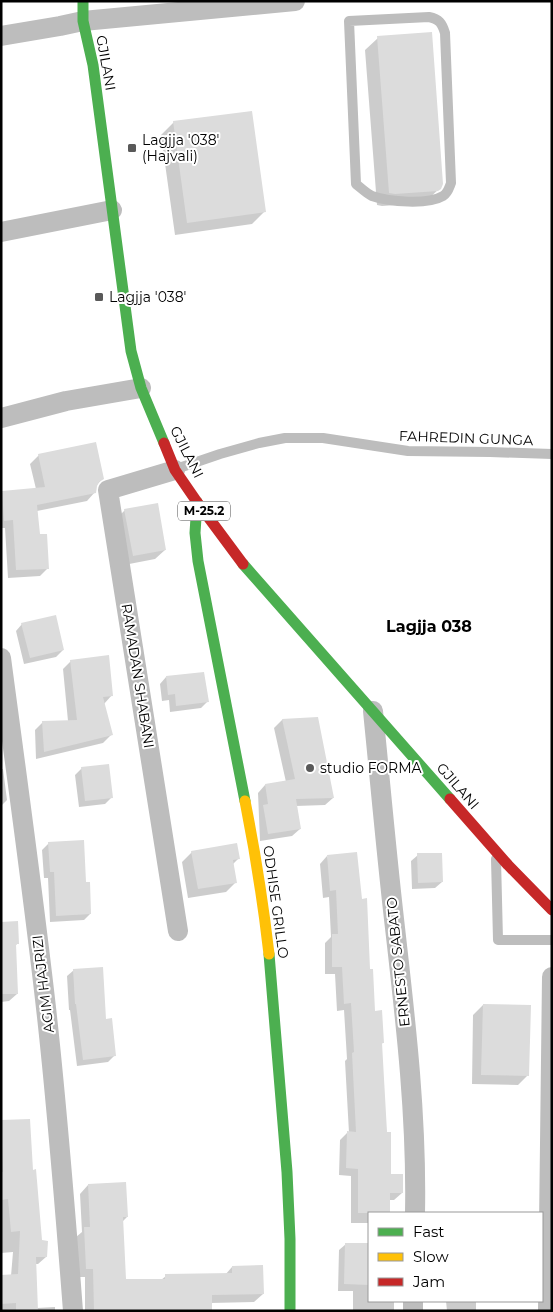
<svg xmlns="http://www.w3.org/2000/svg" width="553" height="1312" font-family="Montserrat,sans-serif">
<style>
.shadow{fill:#0003}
.building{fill:#dcdcdc}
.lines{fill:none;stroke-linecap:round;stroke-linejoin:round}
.lane{stroke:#bdbdbd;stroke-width:10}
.street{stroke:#bdbdbd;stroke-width:20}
.fast{stroke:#4caf50;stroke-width:11}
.slow{stroke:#ffc107;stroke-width:11}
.jam{stroke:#c62828;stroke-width:11}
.poi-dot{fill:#595959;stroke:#fff;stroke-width:2}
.labels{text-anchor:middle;stroke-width:4;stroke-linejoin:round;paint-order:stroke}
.shield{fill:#fff;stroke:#4c4c4c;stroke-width:1}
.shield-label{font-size:12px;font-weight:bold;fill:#000}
.street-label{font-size:14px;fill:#000;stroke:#fff}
.poi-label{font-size:14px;fill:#000;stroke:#fff;text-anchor:start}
.quarter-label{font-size:16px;font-weight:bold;fill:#000;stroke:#fff}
</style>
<rect width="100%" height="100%" fill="#fff"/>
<path class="shadow" d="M 378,38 L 440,188 L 424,203 L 382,206 L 377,205 L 365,50 Z
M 174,122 L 265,211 L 252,224 L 175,235 L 161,135 Z
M 39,455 L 103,478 L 96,486 L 95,492 L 87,501 L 37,511 L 39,535 L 48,568 L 40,576 L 8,578 L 5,528 L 1,528 L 1,493 L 36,489 L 30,464 Z
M 125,510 L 165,550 L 155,559 L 124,565 L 115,520 Z
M 22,624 L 63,650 L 56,657 L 24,664 L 16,631 Z
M 71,661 L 112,695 L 104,704 L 111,735 L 103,743 L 36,759 L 35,730 L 43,722 L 68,721 L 63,669 Z
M 166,677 L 208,701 L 201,708 L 170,712 L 169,700 L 162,701 L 160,684 Z
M 317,718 L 333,798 L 325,805 L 296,806 L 300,829 L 292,836 L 260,841 L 258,793 L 265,785 L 286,782 L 274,728 L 282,720 Z
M 82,768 L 111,798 L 105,804 L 79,807 L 75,775 Z
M 1,769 L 3,769 L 7,800 L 1,806 Z
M 49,843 L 85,883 L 90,914 L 84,920 L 50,922 L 48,878 L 44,878 L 42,850 Z
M 192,852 L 239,858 L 233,864 L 235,883 L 226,892 L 188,898 L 182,862 Z
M 418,855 L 442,882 L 435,888 L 412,889 L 411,861 Z
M 327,856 L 369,971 L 374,1012 L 383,1043 L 381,1044 L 389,1176 L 402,1193 L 394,1200 L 389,1200 L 389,1213 L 369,1213 L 369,1223 L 351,1223 L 351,1176 L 339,1175 L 340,1140 L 347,1133 L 349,1133 L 345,1061 L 347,1059 L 344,1010 L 337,1011 L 335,974 L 325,974 L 325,943 L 331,937 L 329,897 L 323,898 L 320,864 Z
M 1,924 L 18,943 L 15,946 L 17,994 L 9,1001 L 1,1002 Z
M 74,970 L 104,1020 L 115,1055 L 108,1062 L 77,1066 L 70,1010 L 69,1010 L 67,976 Z
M 483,1005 L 528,1075 L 518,1085 L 472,1084 L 473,1015 Z
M 1,1121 L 32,1171 L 41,1242 L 46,1257 L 38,1264 L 35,1264 L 37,1308 L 55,1307 L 55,1311 L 1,1311 L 1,1276 L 11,1276 L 13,1252 L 1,1253 Z
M 88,1185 L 127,1217 L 122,1222 L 124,1281 L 161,1280 L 166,1276 L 225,1275 L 232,1267 L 263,1294 L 254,1302 L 211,1303 L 211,1310 L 210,1311 L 85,1311 L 85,1277 L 78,1277 L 76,1237 L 82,1232 L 80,1194 Z
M 346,1244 L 369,1245 L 369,1301 L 394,1301 L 394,1311 L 353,1311 L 353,1291 L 338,1291 L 339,1250 Z
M 446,1301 L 476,1301 L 476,1311 L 447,1311 Z"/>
<path class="building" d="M 432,32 L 443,184 L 441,189 L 438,191 L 395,194 L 389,193 L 377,36 Z
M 252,111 L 266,212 L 187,223 L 173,121 Z
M 96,442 L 104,479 L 99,482 L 97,486 L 96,493 L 37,505 L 40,534 L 47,534 L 49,569 L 16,570 L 13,520 L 4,521 L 2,491 L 45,487 L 38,454 Z
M 158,503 L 166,550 L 133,556 L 124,509 Z
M 56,615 L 64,650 L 30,658 L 21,623 Z
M 109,655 L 113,696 L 103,697 L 113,735 L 44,752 L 42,721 L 77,720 L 70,660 Z
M 204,672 L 209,702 L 176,706 L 175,694 L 168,695 L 166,676 Z
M 318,717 L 334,798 L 296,799 L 301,829 L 268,834 L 263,805 L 268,804 L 265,784 L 295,779 L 282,719 Z
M 109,764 L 113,798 L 85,801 L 81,767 Z
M 84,840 L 86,882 L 90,882 L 91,914 L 56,916 L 54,872 L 50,872 L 48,842 Z
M 237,843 L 240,859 L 233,860 L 237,883 L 198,889 L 191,851 Z
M 357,852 L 362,899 L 367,898 L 370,969 L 373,969 L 375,1011 L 382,1010 L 384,1043 L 382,1043 L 387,1132 L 391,1132 L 391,1174 L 403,1174 L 403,1193 L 390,1193 L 390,1213 L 358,1213 L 358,1169 L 346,1168 L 347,1131 L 356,1132 L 352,1053 L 354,1052 L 351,1003 L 344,1004 L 342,967 L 332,967 L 332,934 L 338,934 L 336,890 L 330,891 L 327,855 Z
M 417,853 L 442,853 L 443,882 L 418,883 Z
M 18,921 L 19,944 L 16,944 L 18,994 L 1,994 L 1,922 Z
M 103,967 L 106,1019 L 112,1018 L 116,1056 L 83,1060 L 76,1004 L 75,1004 L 73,969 Z
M 483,1004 L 531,1005 L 529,1076 L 481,1075 Z
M 30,1119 L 33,1170 L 36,1169 L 42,1240 L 48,1241 L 47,1257 L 36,1257 L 38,1311 L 16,1311 L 16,1303 L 1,1304 L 1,1275 L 18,1274 L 20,1231 L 11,1232 L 8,1199 L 2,1200 L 1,1186 L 1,1172 L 3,1172 L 1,1120 Z
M 126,1182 L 128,1217 L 123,1217 L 126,1279 L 165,1279 L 165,1274 L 232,1273 L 232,1266 L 263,1265 L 264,1294 L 212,1295 L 212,1310 L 94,1311 L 93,1269 L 86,1269 L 84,1227 L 90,1227 L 88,1184 Z
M 345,1243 L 369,1243 L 369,1285 L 344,1284 Z"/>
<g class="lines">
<path class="lane" d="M 429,17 C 439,19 442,23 445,33 L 451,183 C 449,188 448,193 443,196 C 428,205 389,202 372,196 C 366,193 361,188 356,184 L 349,21 Z
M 176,469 L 220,454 L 259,443 L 285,438 L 323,438 L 408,451 L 490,452 L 552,454
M 496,859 L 498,940 L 552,940"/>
<path class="street" d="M 1,36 L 60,26 L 83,21 L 295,1
M 1,232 L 112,210
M 1,418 L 66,401 L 141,388
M 175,470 L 108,490 L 178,931
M 1,658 C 16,771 32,885 45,999 C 57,1103 65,1207 73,1311
M 373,711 C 380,780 386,849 394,919 C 405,1016 417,1115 415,1213
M 413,1311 L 413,1301
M 548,1311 L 552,977"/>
<path class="fast" d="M 83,1 L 83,21 L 93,65 L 131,351 L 141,388 L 164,443
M 197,502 L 195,533 L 198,561 L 245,801
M 243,564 L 450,799
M 269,954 L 287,1172 L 290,1239 L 290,1311"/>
<path class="slow" d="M 245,801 C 255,851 263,902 269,954"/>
<path class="jam" d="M 164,443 L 175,470 L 197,502 L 243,564
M 450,799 L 508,865 L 552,910"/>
</g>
<g class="poi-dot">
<rect x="127" y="143" width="10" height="10" rx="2.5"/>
<rect x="94" y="292" width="10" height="10" rx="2.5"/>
<circle cx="310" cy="768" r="5"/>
</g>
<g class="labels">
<rect class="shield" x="178" y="501.5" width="52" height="19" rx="4"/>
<g class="shield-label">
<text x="204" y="515">M-25.2</text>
</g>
<g class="street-label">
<text transform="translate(106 63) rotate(80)" y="5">GJILANI</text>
<text transform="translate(466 438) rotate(2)" y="5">FAHREDIN GUNGA</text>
<text transform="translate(187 452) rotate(63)" y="5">GJILANI</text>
<text transform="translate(138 676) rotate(81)" y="5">RAMADAN SHABANI</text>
<text transform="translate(458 786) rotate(49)" y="5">GJILANI</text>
<text transform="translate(276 902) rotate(82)" y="5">ODHISE GRILLO</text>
<text transform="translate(398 962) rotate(-96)" y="5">ERNESTO SABATO</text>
<text transform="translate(43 984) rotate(-97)" y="5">AGIM HAJRIZI</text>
</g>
<g class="poi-label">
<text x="142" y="145">Lagjja '038'<tspan x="142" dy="16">(Hajvali)</tspan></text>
<text x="109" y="302">Lagjja '038'</text>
<text x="320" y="773">studio FORMA</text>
</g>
<g class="quarter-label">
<text x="429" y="632">Lagjja 038</text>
</g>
</g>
<rect width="553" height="1312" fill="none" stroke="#000000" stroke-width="5"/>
<rect x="368" y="1212" width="175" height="90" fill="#ffffff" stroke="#999999"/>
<rect x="378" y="1228" width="25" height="8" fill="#4caf50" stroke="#999999"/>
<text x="413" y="1237" font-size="15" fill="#000000">Fast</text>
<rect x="378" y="1253" width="25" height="8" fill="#ffc107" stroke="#999999"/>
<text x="413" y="1262" font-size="15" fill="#000000">Slow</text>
<rect x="378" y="1278" width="25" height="8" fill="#c62828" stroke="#999999"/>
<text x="413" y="1287" font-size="15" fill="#000000">Jam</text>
</svg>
